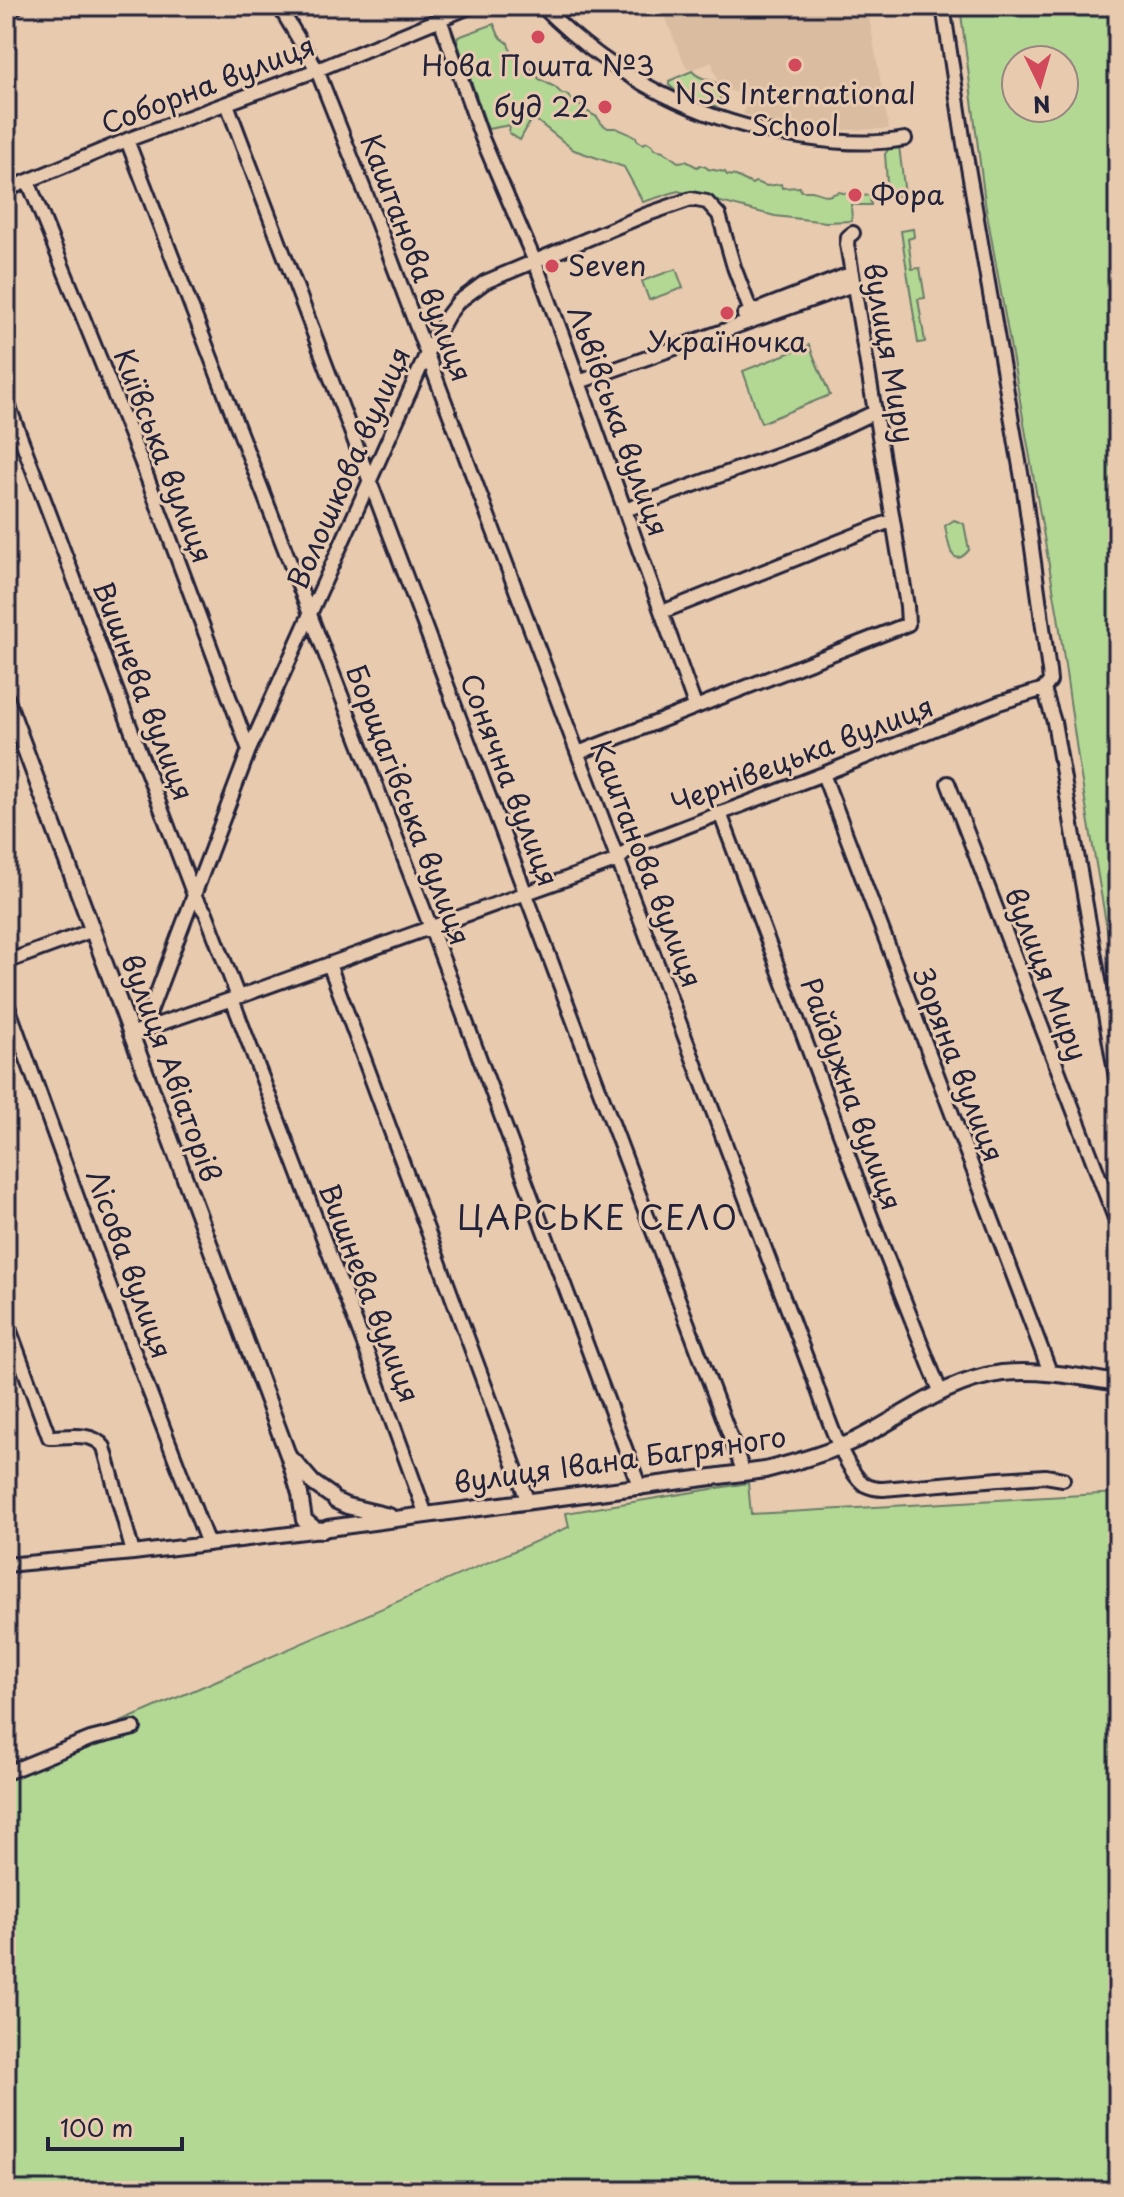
<svg xmlns="http://www.w3.org/2000/svg" width="1124" height="2197" font-family="'Playpen Sans',sans-serif">
<style>
.built{fill:#dabca0}
.green{fill:#b3d894;stroke:#6a7d68;stroke-width:2;fill-rule:evenodd}
.lines{fill:none;stroke-linecap:round;stroke-linejoin:round}
.minor-casing{stroke:#22223b;stroke-width:18}
.major-casing{stroke:#22223b;stroke-width:20}
.minor{stroke:#e8caaf;stroke-width:12}
.major{stroke:#e8caaf;stroke-width:14}
.poi-dot{fill:#d1495b;stroke:#e8caaf;stroke-width:3}
.labels{text-anchor:middle;stroke-width:6;stroke-linejoin:round;paint-order:stroke}
.poi-label{font-size:28px;fill:#22223b;stroke:#e8caaf}
.street-label{font-size:28px;fill:#22223b;stroke:#e8caaf}
.quarter-label{font-size:32px;letter-spacing:2px;fill:#22223b;stroke:#e8caaf}
</style>
<rect width="100%" height="100%" fill="#e8caaf"/>
<filter id="ink" filterUnits="userSpaceOnUse"><feTurbulence type="fractalNoise" baseFrequency=".0125" numOctaves="2"/><feDisplacementMap in="SourceGraphic" scale="16" xChannelSelector="R" yChannelSelector="G"/><feConvolveMatrix kernelMatrix="1 2 1 2 8 2 1 2 1" color-interpolation-filters="sRGB"/></filter>
<g filter="url(#ink)">
<path class="built" d="M 680,6 L 867,6 L 889,129 L 838,130 L 783,124 L 743,114 L 749,97 L 723,88 L 718,83 L 712,62 L 694,69 L 687,69 L 663,13 Z"/>
<path class="green" d="M 960,6 L 1118,6 L 1118,993 L 1079,765 L 1058,616 L 985,202 ZM 1016,60 L 1064,60 L 1064,108 L 1016,108 Z
M 494,24 L 499,36 L 508,43 C 509,51 515,54 516,61 L 535,71 L 539,79 L 555,87 L 562,94 L 566,94 L 577,105 L 586,108 L 586,111 L 597,117 L 602,124 L 608,128 L 616,128 L 636,137 L 637,140 L 643,144 L 647,142 L 653,146 L 654,149 L 663,151 L 678,162 L 686,161 L 697,167 L 700,165 L 706,167 L 708,169 L 725,172 L 727,175 L 736,176 L 752,184 L 755,182 L 767,186 L 781,184 L 782,188 L 800,187 L 801,191 L 812,191 L 828,196 L 839,192 L 848,194 L 850,198 L 870,195 L 871,205 L 851,205 L 852,221 L 826,222 L 775,216 L 678,191 L 643,202 L 624,167 L 574,150 L 532,117 L 526,116 L 531,120 L 520,140 L 509,133 L 510,125 L 488,129 L 457,41 L 458,37 Z
M 692,71 C 701,82 714,78 723,88 L 717,107 L 678,93 L 669,85 L 669,81 Z
M 899,146 L 905,195 L 888,197 L 885,154 L 890,147 Z
M 913,229 L 914,237 L 908,239 L 912,269 L 920,268 L 925,298 L 918,299 L 925,342 L 918,343 L 901,231 Z
M 676,269 L 683,288 L 649,300 L 642,281 Z
M 809,345 L 830,395 L 761,423 L 743,371 Z
M 954,520 L 964,524 L 969,550 C 950,573 948,539 945,526 Z
M 748,1483 L 751,1514 L 1118,1493 L 1118,2191 L 6,2191 L 6,1772 L 569,1527 L 566,1513 Z"/>
<g class="lines">
<defs>
<path id="minor" d="M 279,6 L 317,70 L 377,222 L 813,1376 C 823,1403 843,1470 865,1485 C 871,1488 877,1489 883,1489 L 999,1479 L 1045,1476 L 1063,1479
M 542,6 C 614,79 705,125 807,138 C 840,143 873,145 905,139
M 6,11 L 17,6
M 440,19 L 482,138 L 535,262 L 564,340 L 695,706
M 227,104 C 398,561 575,1015 744,1473
M 127,140 L 431,928 L 640,1488
M 28,181 L 141,461 L 249,750
M 6,190 L 127,140 L 317,70 L 472,6
M 744,315 L 852,273
M 579,382 L 853,285
M 6,399 L 195,898 L 206,913 L 238,997
M 625,510 L 809,443 L 875,412
M 662,612 L 893,520
M 1044,689 L 1054,722 L 1118,1089
M 578,753 L 908,624 L 907,606 L 893,520 L 847,244 L 848,237 L 853,233
M 823,774 L 1050,1372
M 948,783 L 1118,1226
M 720,813 L 875,1227 L 940,1391
M 6,962 L 93,930
M 329,964 L 528,1502
M 232,999 L 368,1355 L 426,1515
M 6,1001 L 118,1310 L 208,1544
M 143,1030 L 249,750 L 427,353 L 448,315 L 458,302 L 485,282 L 645,215 L 691,199 L 707,202 L 719,215 L 734,267 L 754,320
M 130,1034 L 238,997 L 618,860 L 630,848 L 823,774 L 999,703 L 1044,689 L 1050,681 L 1049,671 L 1024,490 L 964,144 L 943,6
M 6,1320 L 49,1437 C 67,1437 92,1431 104,1447 L 133,1553
M 6,1565 L 133,1553 L 321,1530
M 6,1773 L 90,1739 L 134,1728"/>
<path id="major" d="M 6,698 L 288,1455 L 300,1494 L 304,1520 L 315,1529 L 323,1530
M 294,1461 L 313,1483 L 330,1495
M 336,1501 L 347,1506 L 389,1516
M 328,1528 L 765,1470 C 797,1462 828,1453 858,1439 C 907,1414 945,1381 1002,1373 C 1041,1369 1080,1377 1118,1383"/>
</defs>
<use href="#minor" class="minor-casing"/>
<use href="#major" class="major-casing"/>
<use href="#minor" class="minor"/>
<use href="#major" class="major"/>
</g>
</g>
<g class="poi-dot">
<circle cx="538" cy="37" r="8"/>
<circle cx="795" cy="65" r="8"/>
<circle cx="605" cy="107" r="8"/>
<circle cx="855" cy="195" r="8"/>
<circle cx="552" cy="266" r="8"/>
<circle cx="727" cy="313" r="8"/>
</g>
<g class="labels">
<g class="poi-label">
<text x="538" y="76">Нова Пошта №3</text>
<text x="795" y="104">NSS International<tspan x="795" dy="32">School</tspan></text>
<text x="589" y="117" text-anchor="end">буд 22</text>
<text x="871" y="205" text-anchor="start">Фора</text>
<text x="568" y="276" text-anchor="start">Seven</text>
<text x="727" y="352">Україночка</text>
</g>
<g class="street-label">
<text transform="translate(208 85) rotate(-21)" y="10">Соборна вулиця</text>
<text transform="translate(416 258) rotate(69)" y="10">Каштанова вулиця</text>
<text transform="translate(889 353) rotate(80)" y="10">вулиця Миру</text>
<text transform="translate(618 421) rotate(70)" y="10">Львівська вулиця</text>
<text transform="translate(163 456) rotate(69)" y="10">Київська вулиця</text>
<text transform="translate(349 468) rotate(-66)" y="10">Волошкова вулиця</text>
<text transform="translate(143 691) rotate(69)" y="10">Вишнева вулиця</text>
<text transform="translate(802 755) rotate(-21)" y="10">Чернівецька вулиця</text>
<text transform="translate(509 780) rotate(69)" y="10">Сонячна вулиця</text>
<text transform="translate(408 805) rotate(69)" y="10">Борщагівська вулиця</text>
<text transform="translate(646 864) rotate(69)" y="10">Каштанова вулиця</text>
<text transform="translate(1046 974) rotate(69)" y="10">вулиця Миру</text>
<text transform="translate(958 1065) rotate(69)" y="10">Зоряна вулиця</text>
<text transform="translate(171 1068) rotate(70)" y="10">вулиця Авіаторів</text>
<text transform="translate(851 1094) rotate(70)" y="10">Райдужна вулиця</text>
<text transform="translate(129 1264) rotate(70)" y="10">Лісова вулиця</text>
<text transform="translate(369 1293) rotate(69)" y="10">Вишнева вулиця</text>
<text transform="translate(620 1460) rotate(-8)" y="10">вулиця Івана Багряного</text>
</g>
<g class="quarter-label">
<text x="598" y="1230">ЦАРСЬКЕ СЕЛО</text>
</g>
</g>
<rect width="1124" height="2197" fill="none" stroke="#e8caaf" stroke-width="32"/>
<rect x="16" y="16" width="1092" height="2165" fill="none" stroke="#22223b" stroke-width="3" filter="url(#ink)"/>
<g transform="translate(1040 84) rotate(175)"><circle r="38" fill="#e8caaf" stroke="#998781" stroke-width="2"/>
<path d="M0-6L14 30L0 20L-14 30Z" fill="#d1495b"/>
<text y="-12" font-size="22" font-weight="bold" text-anchor="middle" fill="#22223b">N</text>
</g>
<path d="M48 2137v12h134v-12" fill="none" stroke="#22223b" stroke-width="4"/>
<text x="60" y="2137" font-size="24" fill="#22223b" stroke="#e8caaf" stroke-width="6" paint-order="stroke">100 m</text>
</svg>
